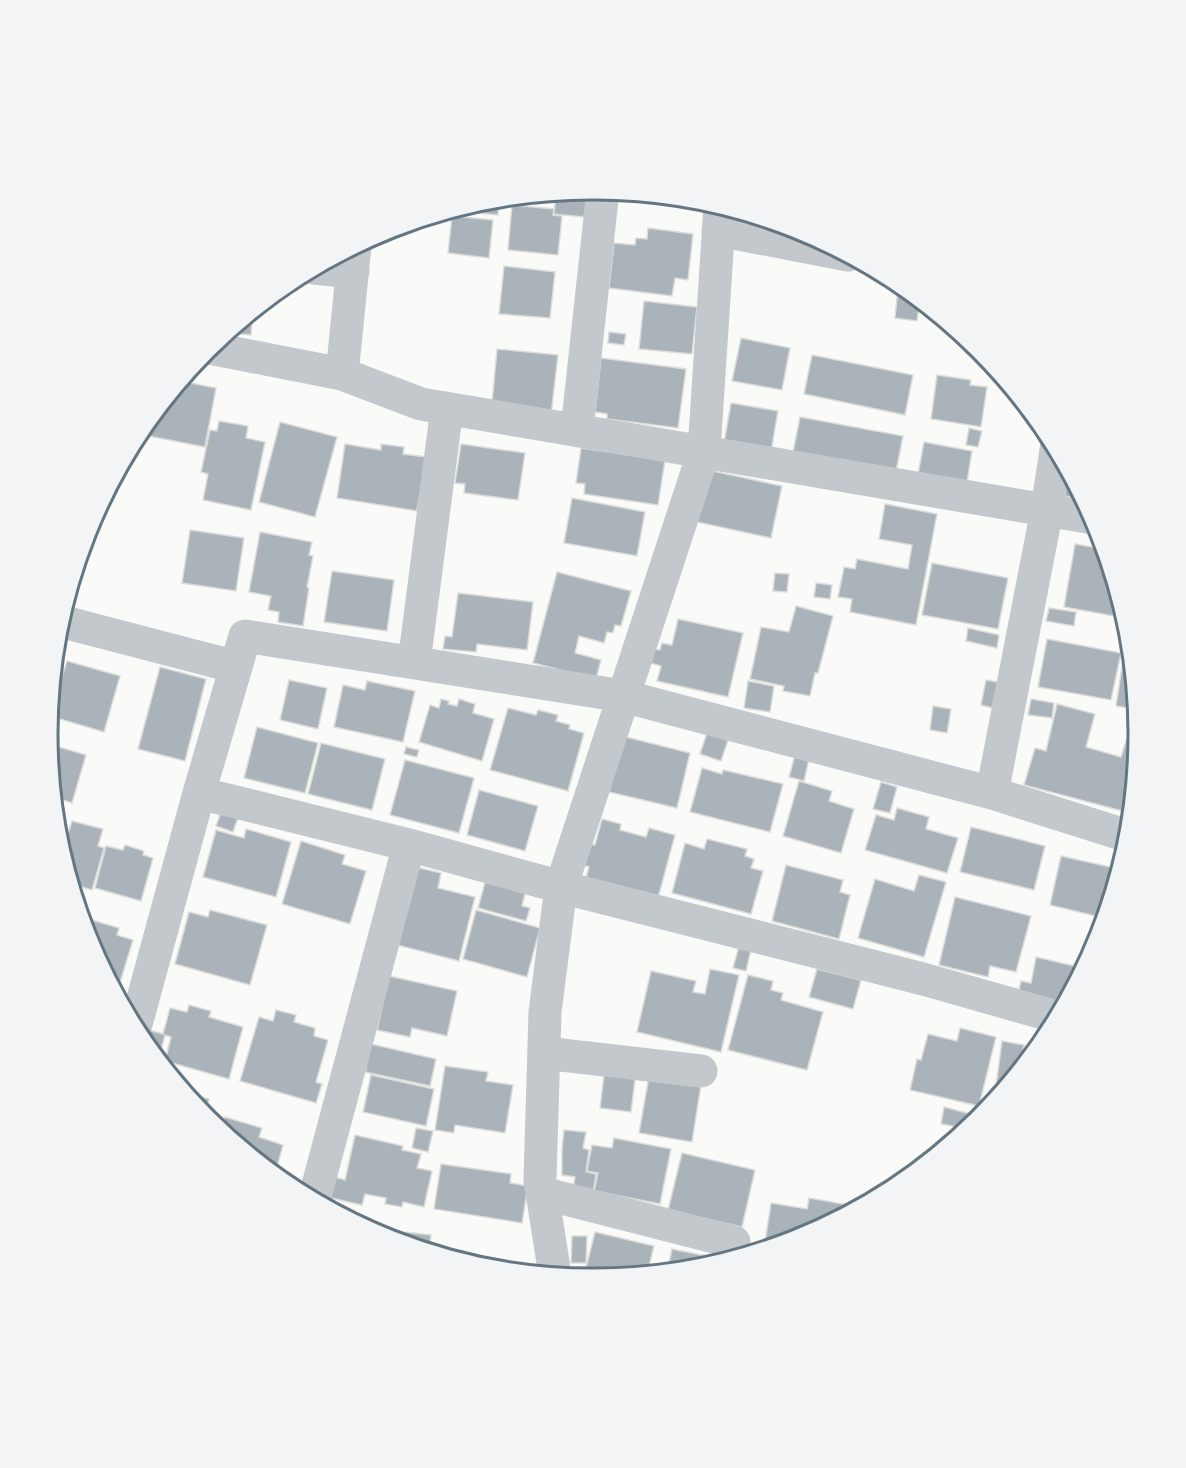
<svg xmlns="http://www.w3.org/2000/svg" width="1186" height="1468" font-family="Cabin,sans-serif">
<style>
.building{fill:#aab3b9;stroke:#dcdcda;stroke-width:1.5}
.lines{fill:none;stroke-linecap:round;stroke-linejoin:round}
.minor{stroke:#c3c8cc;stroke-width:33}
.rim{fill:none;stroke:#657683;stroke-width:3}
</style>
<rect width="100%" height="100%" fill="#fafaf8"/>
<path class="building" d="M 620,192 L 694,199 L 693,209 L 619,199 Z
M 556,194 L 587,198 L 584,217 L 554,214 Z
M 499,198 L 498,215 L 457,211 L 458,208 L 487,199 Z
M 512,205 L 554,209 L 553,215 L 562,216 L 558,255 L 508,250 Z
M 452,216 L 493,220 L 489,258 L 448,253 Z
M 648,228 L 693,234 L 688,280 L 675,278 L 672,296 L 609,288 L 614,243 L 635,245 L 636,238 L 647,239 Z
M 504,266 L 555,272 L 550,318 L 499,314 Z
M 898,287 L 904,287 L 920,300 L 917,321 L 895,318 Z
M 644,301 L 697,307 L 692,354 L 639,349 Z
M 253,311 L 251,335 L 227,333 Z
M 609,332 L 626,334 L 624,345 L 608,343 Z
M 741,338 L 790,348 L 782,390 L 732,381 Z
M 497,349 L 558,355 L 551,415 L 492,403 Z
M 812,355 L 913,375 L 905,415 L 804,394 Z
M 601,358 L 686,369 L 678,428 L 607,419 L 607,414 L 595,412 Z
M 937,375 L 971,380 L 970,385 L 987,387 L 981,427 L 931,419 Z
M 181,381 L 216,388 L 205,447 L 138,434 Z
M 731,403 L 778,411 L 771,452 L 724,443 Z
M 800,417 L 903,436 L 895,477 L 792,457 Z
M 219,421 L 248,426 L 246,438 L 265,442 L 251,510 L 203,500 L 208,474 L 201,472 L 210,430 L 217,431 Z
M 280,422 L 337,437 L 315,517 L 259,502 Z
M 969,428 L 982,431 L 978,447 L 966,445 Z
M 924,442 L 972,451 L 966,488 L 917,479 Z
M 345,444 L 381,450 L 381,444 L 404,447 L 403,454 L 426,457 L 417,511 L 337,498 Z
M 461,444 L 525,453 L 518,500 L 464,493 L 465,484 L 455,483 Z
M 581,448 L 665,460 L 658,505 L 584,494 L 585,484 L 576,483 Z
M 708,470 L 782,486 L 771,538 L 697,522 Z
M 1068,472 L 1082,499 L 1064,496 Z
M 572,498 L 645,512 L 637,556 L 564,543 Z
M 885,504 L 937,514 L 916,625 L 850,612 L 852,599 L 838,597 L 844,567 L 855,569 L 857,559 L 908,569 L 912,545 L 879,539 Z
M 190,530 L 244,538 L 236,591 L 182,583 Z
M 260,532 L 312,542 L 309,555 L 313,556 L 307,587 L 309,588 L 303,626 L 278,622 L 279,612 L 268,610 L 271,596 L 249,592 Z
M 1075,544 L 1104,549 L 1125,618 L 1064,607 Z
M 932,563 L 1008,578 L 998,629 L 922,615 Z
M 332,571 L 394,580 L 387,631 L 324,622 Z
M 557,572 L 631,591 L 621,626 L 615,625 L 613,633 L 607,632 L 604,643 L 579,636 L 575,653 L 601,660 L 596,679 L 533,663 Z
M 775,573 L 789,574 L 787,592 L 773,591 Z
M 816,583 L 832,585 L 830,599 L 814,597 Z
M 458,593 L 533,602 L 527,650 L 477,644 L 476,652 L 443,649 L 445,636 L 452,637 Z
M 796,606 L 833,616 L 818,673 L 815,673 L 810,696 L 783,691 L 784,686 L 750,679 L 761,627 L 789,632 Z
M 1049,608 L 1076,612 L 1074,626 L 1046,621 Z
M 678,619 L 743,633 L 728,697 L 657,681 L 661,666 L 650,663 L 654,649 L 660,650 L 662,643 L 672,645 Z
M 968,628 L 999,635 L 997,648 L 966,641 Z
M 1047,639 L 1121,653 L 1111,700 L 1038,687 Z
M 1124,654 L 1130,655 L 1135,709 L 1116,706 Z
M 67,661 L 120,676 L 104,732 L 50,716 L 53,684 L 59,686 Z
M 160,667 L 206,679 L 185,761 L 138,749 Z
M 289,680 L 327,688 L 318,729 L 280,720 Z
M 986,680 L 998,682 L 992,708 L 981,705 Z
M 367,681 L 415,691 L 403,742 L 334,727 L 343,685 L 365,690 Z
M 748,681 L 774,686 L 770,712 L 744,708 Z
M 441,699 L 449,701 L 448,704 L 457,706 L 459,699 L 475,704 L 473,713 L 494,719 L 482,761 L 419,742 L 430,705 L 439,708 Z
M 1031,699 L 1054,703 L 1052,718 L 1028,715 Z
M 1057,704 L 1095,714 L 1086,747 L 1121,757 L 1127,738 L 1137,741 L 1130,813 L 1024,785 L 1035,748 L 1046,751 Z
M 933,706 L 951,709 L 947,733 L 930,730 Z
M 508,708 L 536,715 L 538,710 L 558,715 L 556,721 L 570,725 L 569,729 L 584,733 L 568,791 L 490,770 Z
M 257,727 L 318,743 L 305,793 L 244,778 Z
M 709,727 L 730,734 L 721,761 L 700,754 Z
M 622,736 L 690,753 L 677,808 L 609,792 Z
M 321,743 L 385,759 L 372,810 L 308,794 Z
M 49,744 L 86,755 L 72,803 L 54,797 Z
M 406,747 L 419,750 L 417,757 L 404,754 Z
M 795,755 L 809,759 L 804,781 L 789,777 Z
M 405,760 L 474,778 L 459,833 L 390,815 Z
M 702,768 L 722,774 L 723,770 L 783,784 L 770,832 L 690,812 Z
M 799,781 L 832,791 L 829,801 L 854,809 L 841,853 L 783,836 Z
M 881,782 L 897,787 L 890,813 L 873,809 Z
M 479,790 L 538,806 L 525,851 L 467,835 Z
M 223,806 L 240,812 L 233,832 L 216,826 Z
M 897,808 L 929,817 L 926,829 L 958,838 L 947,873 L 865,850 L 876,815 L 894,820 Z
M 602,819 L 621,824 L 620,830 L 646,837 L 649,828 L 675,835 L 658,898 L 586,878 L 589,867 L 583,865 L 588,844 L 595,845 Z
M 72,821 L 103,829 L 98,846 L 104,848 L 92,890 L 72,884 L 62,853 Z
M 971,827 L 1045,846 L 1034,890 L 960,872 Z
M 246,829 L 291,842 L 276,897 L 203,877 L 216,830 L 244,838 Z
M 707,839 L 747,849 L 745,856 L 754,859 L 751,868 L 763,871 L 751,914 L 672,893 L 685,843 L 704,849 Z
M 301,841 L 345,855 L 342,864 L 366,871 L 350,924 L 282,904 Z
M 125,845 L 144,851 L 143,855 L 153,858 L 141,901 L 95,888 L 106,846 L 123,850 Z
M 1061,856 L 1119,869 L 1104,918 L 1050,905 Z
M 786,865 L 843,880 L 840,892 L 850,895 L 839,939 L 772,921 Z
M 416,867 L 441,873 L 438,888 L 475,897 L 459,961 L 397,945 Z
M 919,875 L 946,882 L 924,957 L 858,938 L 875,879 L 914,891 Z
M 486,879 L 526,890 L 522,906 L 530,908 L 526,921 L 478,908 Z
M 955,897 L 1031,916 L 1016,972 L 990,966 L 988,977 L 939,965 Z
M 210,910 L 267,925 L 250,985 L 175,964 L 189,912 L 208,917 Z
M 476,910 L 540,928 L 527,977 L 463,959 Z
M 82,917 L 119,928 L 117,935 L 133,940 L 118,989 L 114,987 L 89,942 Z
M 739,946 L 751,950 L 746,971 L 733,968 Z
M 1036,957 L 1083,968 L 1061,1008 L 1017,999 L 1021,981 L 1031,983 Z
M 710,969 L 739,975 L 721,1052 L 637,1032 L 651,971 L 696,981 L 693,992 L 705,994 Z
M 817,969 L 861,980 L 853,1009 L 809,997 Z
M 748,975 L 773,981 L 771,990 L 783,993 L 781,1000 L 823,1012 L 807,1070 L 728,1050 Z
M 389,976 L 457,991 L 447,1036 L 412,1028 L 410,1037 L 377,1030 Z
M 189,1005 L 211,1011 L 209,1017 L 243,1027 L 229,1079 L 165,1061 L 171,1037 L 165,1035 L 159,1058 L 157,1057 L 145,1043 L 149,1030 L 163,1034 L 170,1008 L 187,1012 Z
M 276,1010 L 296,1015 L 294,1022 L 315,1028 L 314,1036 L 328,1040 L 316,1082 L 322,1084 L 316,1103 L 240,1081 L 259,1017 L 273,1021 Z
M 960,1028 L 996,1037 L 979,1106 L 910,1090 L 917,1059 L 921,1060 L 928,1034 L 957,1041 Z
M 1002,1041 L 1024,1045 L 1023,1050 L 1034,1052 L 994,1101 Z
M 371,1044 L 436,1059 L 430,1086 L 365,1072 Z
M 445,1066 L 488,1072 L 486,1081 L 513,1085 L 505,1133 L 455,1125 L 454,1133 L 435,1130 Z
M 605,1067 L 636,1072 L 631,1112 L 600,1108 Z
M 371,1075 L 434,1089 L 426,1126 L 363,1112 Z
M 649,1076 L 701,1085 L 692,1142 L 639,1133 Z
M 186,1093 L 209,1099 L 205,1116 Z
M 944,1107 L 967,1113 L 963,1128 L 941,1124 Z
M 975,1112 L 984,1113 L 973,1124 Z
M 225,1117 L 262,1128 L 259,1137 L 283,1145 L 275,1175 L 221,1131 Z
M 416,1128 L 433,1131 L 428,1152 L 412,1148 Z
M 564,1130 L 586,1132 L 583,1148 L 589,1150 L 586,1172 L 596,1174 L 593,1193 L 573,1190 L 575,1177 L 562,1175 L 562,1149 Z
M 355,1135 L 403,1146 L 402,1150 L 421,1154 L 417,1168 L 432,1171 L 424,1207 L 403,1202 L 402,1207 L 385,1204 L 386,1198 L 365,1194 L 362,1205 L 331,1198 L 335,1177 L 345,1180 Z
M 614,1138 L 671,1149 L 660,1204 L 594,1191 L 598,1173 L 587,1171 L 592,1145 L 612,1148 Z
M 682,1153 L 755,1170 L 742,1227 L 668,1210 Z
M 441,1164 L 511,1174 L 510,1183 L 528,1186 L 522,1223 L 434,1209 Z
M 809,1198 L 849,1205 L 847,1213 L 801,1238 L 764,1249 L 771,1203 L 807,1209 Z
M 405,1232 L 431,1235 L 429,1251 L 404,1243 Z
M 595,1232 L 654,1246 L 647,1274 L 596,1279 L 584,1276 Z
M 572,1236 L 587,1236 L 586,1263 L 571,1263 Z
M 672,1249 L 726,1260 L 699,1269 L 667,1272 Z
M 433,1252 L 459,1255 L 458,1260 Z
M 477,1259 L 535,1266 L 534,1273 L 486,1268 L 477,1265 Z"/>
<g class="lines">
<path class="minor" d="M 718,230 L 848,255
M 314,268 L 353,272
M 209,348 L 342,374 L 421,404 L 1093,518
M 342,374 L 355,246
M 577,430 L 603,190
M 60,621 L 236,667
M 414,663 L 447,408
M 199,793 L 409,845 L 561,887 L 923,979 L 1057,1017
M 992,793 L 1047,510 L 1056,450
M 135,1028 L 199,793 L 245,636 L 623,696 L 992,793 L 1128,836
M 544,1053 L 701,1071
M 542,1193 L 734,1242
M 314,1200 L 409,845
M 555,1275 L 540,1180 L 545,1012 L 561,887 L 704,451 L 720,206"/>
</g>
<path d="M0 0H1186V1468H0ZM592 200H594A534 534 0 0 1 1128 734V734A534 534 0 0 1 594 1268H592A534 534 0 0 1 58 734V734A534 534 0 0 1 592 200Z" fill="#f3f4f5" fill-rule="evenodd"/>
<path class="rim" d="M592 200H594A534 534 0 0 1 1128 734V734A534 534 0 0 1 594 1268H592A534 534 0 0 1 58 734V734A534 534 0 0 1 592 200Z"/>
</svg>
